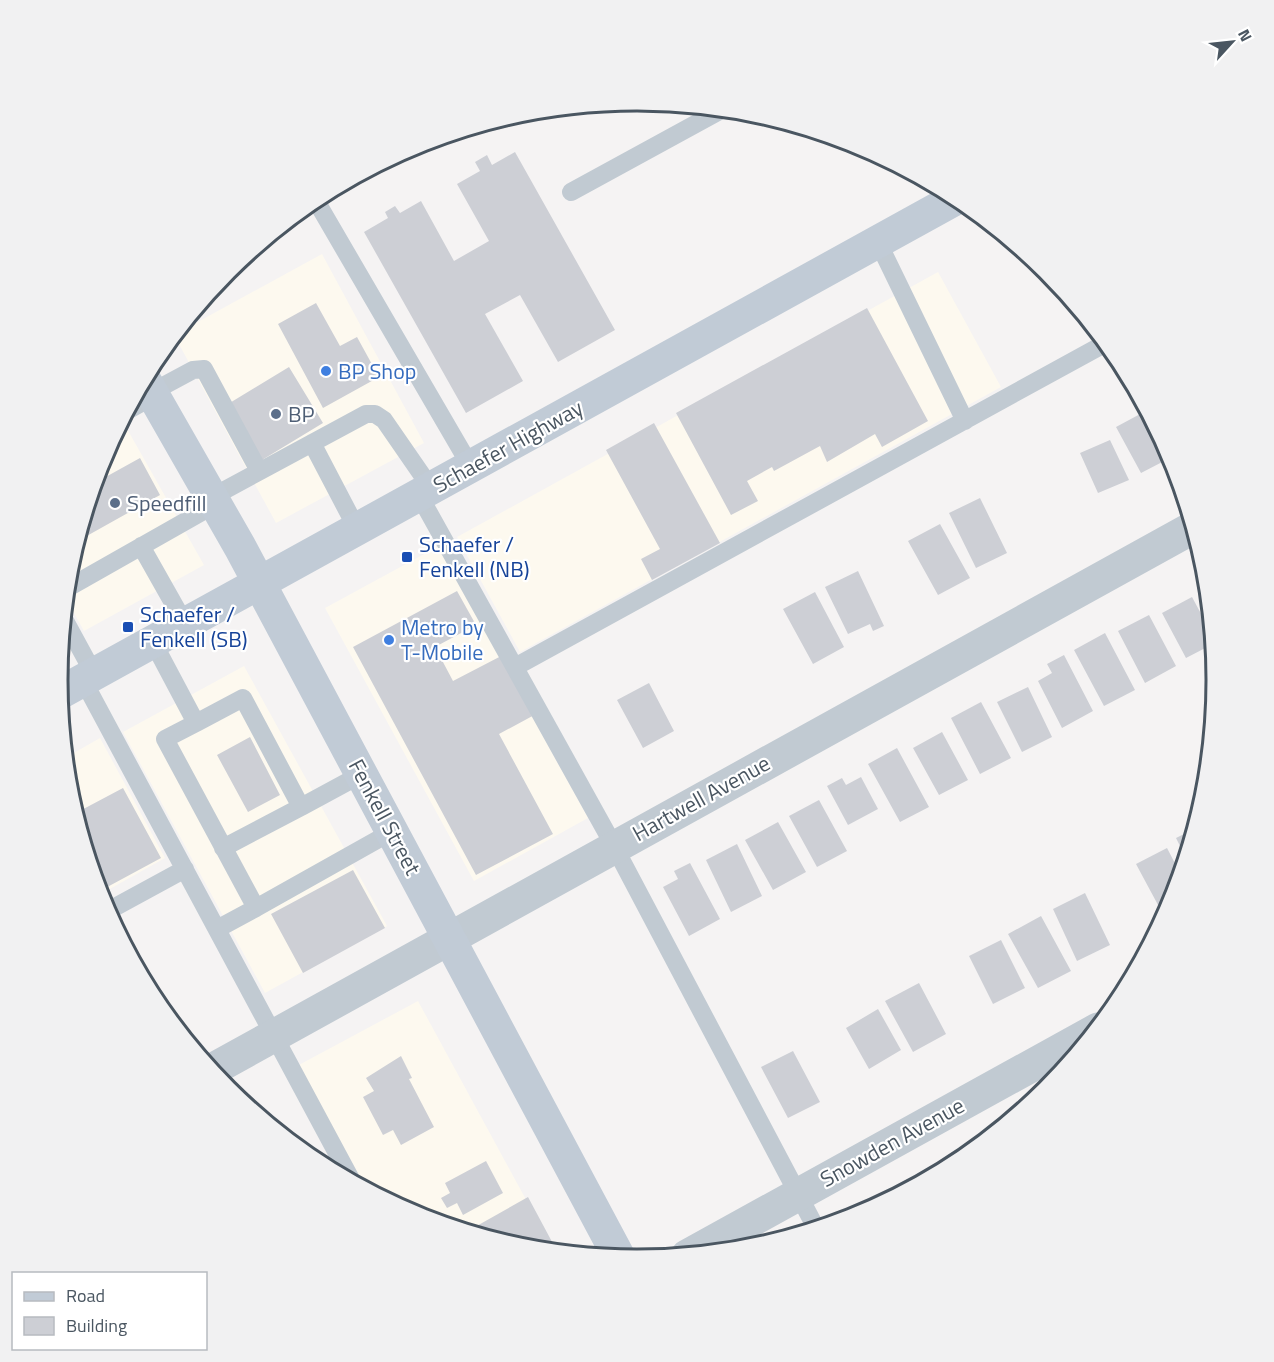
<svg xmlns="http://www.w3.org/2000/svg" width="1274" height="1362" font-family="'Titillium Web',sans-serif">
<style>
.commercial{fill:#fdf9ef}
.building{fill:#cdcfd5}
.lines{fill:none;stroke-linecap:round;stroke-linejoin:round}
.lane{stroke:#c1cad2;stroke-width:18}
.street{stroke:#c1cad2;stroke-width:33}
.secondary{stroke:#c1cbd6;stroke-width:33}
.shop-dot{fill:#3f7fe0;stroke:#fff;stroke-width:2}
.service-dot{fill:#5c6f8a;stroke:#fff;stroke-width:2}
.transit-dot{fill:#1a4fb4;stroke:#fff;stroke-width:2}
.labels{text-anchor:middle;stroke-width:4.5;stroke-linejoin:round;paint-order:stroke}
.shop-label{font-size:22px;fill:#366cbe;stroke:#fff;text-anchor:start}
.service-label{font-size:22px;fill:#4e5e75;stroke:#fff;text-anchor:start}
.street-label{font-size:22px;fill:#4a5661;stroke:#fff}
.transit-label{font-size:22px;fill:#164399;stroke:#fff;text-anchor:start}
.rim{fill:none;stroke:#4a5661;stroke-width:3}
</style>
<rect width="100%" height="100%" fill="#f5f3f3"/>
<path class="commercial" d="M 322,254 L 424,443 L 276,523 L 174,335 Z
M 938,272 L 1001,387 L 520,652 L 457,537 Z
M 122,420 L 204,565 L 84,631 L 65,597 L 68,568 L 101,459 Z
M 439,546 L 588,818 L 474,881 L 325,608 Z
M 244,666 L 387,926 L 265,993 L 123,732 Z
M 100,738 L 165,858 L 99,895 L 68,794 L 65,758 Z
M 418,1001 L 555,1253 L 524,1250 L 415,1217 L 364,1190 L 297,1066 Z"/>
<path class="building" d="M 515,152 L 615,330 L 558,362 L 520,295 L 485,314 L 523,381 L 466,413 L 364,232 L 388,218 L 385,212 L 395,206 L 400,213 L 421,201 L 454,261 L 489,241 L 457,184 L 480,171 L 475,162 L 487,155 L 492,165 Z
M 316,303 L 340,346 L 357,337 L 379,377 L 323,408 L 278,324 Z
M 867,308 L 928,421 L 882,447 L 875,434 L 827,462 L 820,446 L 774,471 L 772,467 L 747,481 L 758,501 L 731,515 L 676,413 Z
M 289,367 L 323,423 L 262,460 L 228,404 Z
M 1142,413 L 1168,459 L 1141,473 L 1116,427 Z
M 654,423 L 720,543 L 652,580 L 641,559 L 660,549 L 606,450 Z
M 1110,440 L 1129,480 L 1098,493 L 1080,453 Z
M 140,458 L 160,495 L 76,542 L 93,484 Z
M 980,498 L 1007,553 L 976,568 L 949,513 Z
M 940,524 L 970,578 L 938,595 L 908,541 Z
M 858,571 L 884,626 L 873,631 L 870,624 L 848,634 L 825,587 Z
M 1207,582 L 1210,614 L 1197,588 Z
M 457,591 L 476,625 L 435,647 L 453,681 L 505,654 L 538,713 L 499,734 L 553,834 L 476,875 L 353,647 Z
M 815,592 L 844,647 L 813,664 L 783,609 Z
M 1192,597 L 1213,636 L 1213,644 L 1186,658 L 1162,613 Z
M 1149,615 L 1176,666 L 1145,683 L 1118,631 Z
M 1105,633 L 1135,690 L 1104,706 L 1074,650 Z
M 1064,655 L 1093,711 L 1062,728 L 1038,681 L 1052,673 L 1047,664 Z
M 649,683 L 674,731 L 643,748 L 617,700 Z
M 1028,687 L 1052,737 L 1022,752 L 997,702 Z
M 981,702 L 1011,758 L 980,774 L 951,718 Z
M 942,732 L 968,780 L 939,795 L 913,748 Z
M 250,737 L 280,795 L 248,812 L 217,755 Z
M 897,748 L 929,807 L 900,822 L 868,764 Z
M 861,777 L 878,809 L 848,825 L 827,786 L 842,778 L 846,785 Z
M 123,788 L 161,858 L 98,892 L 74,814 Z
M 819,800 L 847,851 L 817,867 L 789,816 Z
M 778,822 L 806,872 L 773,890 L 745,840 Z
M 1196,828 L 1186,858 L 1176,838 Z
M 737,844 L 762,896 L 731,912 L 706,860 Z
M 1167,848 L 1181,875 L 1165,918 L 1136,864 Z
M 690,863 L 720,919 L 689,936 L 663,887 L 678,879 L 674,871 Z
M 353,870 L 385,928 L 303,973 L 271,914 Z
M 1085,893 L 1110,945 L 1077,961 L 1053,909 Z
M 1041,916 L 1071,971 L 1038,988 L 1008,934 Z
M 1001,940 L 1025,988 L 993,1004 L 969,956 Z
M 919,983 L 946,1034 L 913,1052 L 885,1001 Z
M 878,1009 L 901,1050 L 869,1069 L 846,1028 Z
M 793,1051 L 820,1102 L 788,1118 L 761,1067 Z
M 401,1056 L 412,1078 L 409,1079 L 434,1127 L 401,1145 L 393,1130 L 383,1135 L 363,1097 L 374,1091 L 366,1078 Z
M 486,1161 L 503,1193 L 463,1215 L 457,1203 L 447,1208 L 441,1198 L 450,1193 L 445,1183 Z
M 528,1197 L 558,1253 L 524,1250 L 466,1232 Z"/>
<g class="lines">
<path class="lane" d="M 571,192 L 723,109
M 315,199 L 471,467
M 878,242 L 965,421
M 152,392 L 193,370 L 204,369 L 259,471
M 127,411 L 154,396
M 312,443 L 357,529
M 419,495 L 614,846 L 817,1230
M 212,497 L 366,414 L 375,414 L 384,420 L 431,488
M 141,546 L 185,624
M 66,589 L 216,504
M 63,617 L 94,674
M 153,642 L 196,723 L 165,739 L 256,908 L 217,929
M 515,667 L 1106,343
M 83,680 L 353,1183
M 196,723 L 243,698 L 301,807 L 223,848
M 301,807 L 362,774
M 256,908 L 393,831
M 106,912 L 185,869"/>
<path class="street" d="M 210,1071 L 1194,527
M 687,1256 L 1098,1029"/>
<path class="secondary" d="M 144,379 L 240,547 L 620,1259
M 58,694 L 957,198"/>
</g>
<g class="shop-dot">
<circle cx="326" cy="371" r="6"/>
<circle cx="389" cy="640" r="6"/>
</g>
<g class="service-dot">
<circle cx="276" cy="414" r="6"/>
<circle cx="115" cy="503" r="6"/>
</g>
<g class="transit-dot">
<rect x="401" y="551" width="12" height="12" rx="3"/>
<rect x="122" y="621" width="12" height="12" rx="3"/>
</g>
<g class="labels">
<g class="shop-label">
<text x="338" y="379">BP Shop</text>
<text x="401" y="635">Metro by<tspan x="401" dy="25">T-Mobile</tspan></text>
</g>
<g class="service-label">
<text x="288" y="422">BP</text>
<text x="127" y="511">Speedfill</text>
</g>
<g class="street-label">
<text transform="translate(508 446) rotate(-29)" y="8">Schaefer Highway</text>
<text transform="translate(701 798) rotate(-29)" y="8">Hartwell Avenue</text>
<text transform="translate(385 817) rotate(62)" y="8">Fenkell Street</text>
<text transform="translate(892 1142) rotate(-29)" y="8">Snowden Avenue</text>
</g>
<g class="transit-label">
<text x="419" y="552">Schaefer /<tspan x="419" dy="25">Fenkell (NB)</tspan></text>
<text x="140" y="622">Schaefer /<tspan x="140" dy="25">Fenkell (SB)</tspan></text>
</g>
</g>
<path d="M0 0H1274V1362H0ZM68 680a569 569 0 1 1 1138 0a569 569 0 1 1-1138 0Z" fill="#f1f1f2" fill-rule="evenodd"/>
<path class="rim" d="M68 680a569 569 0 1 1 1138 0a569 569 0 1 1-1138 0Z"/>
<rect x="12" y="1272" width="195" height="78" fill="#ffffff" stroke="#b7bbc0" stroke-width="1.5"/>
<rect x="24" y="1292" width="30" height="9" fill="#c1cbd6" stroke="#b7bbc0" stroke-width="1.5"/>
<text x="66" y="1302" font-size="18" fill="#4a5661">Road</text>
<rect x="24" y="1317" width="30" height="18" fill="#cdcfd5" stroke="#b7bbc0" stroke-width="1.5"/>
<text x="66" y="1332" font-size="18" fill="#4a5661">Building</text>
<g transform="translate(1232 42) rotate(63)" stroke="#ffffff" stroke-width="4.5" paint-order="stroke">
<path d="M0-4.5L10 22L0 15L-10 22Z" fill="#4a5661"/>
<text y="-9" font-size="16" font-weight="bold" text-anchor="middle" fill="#4a5661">N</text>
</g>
</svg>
